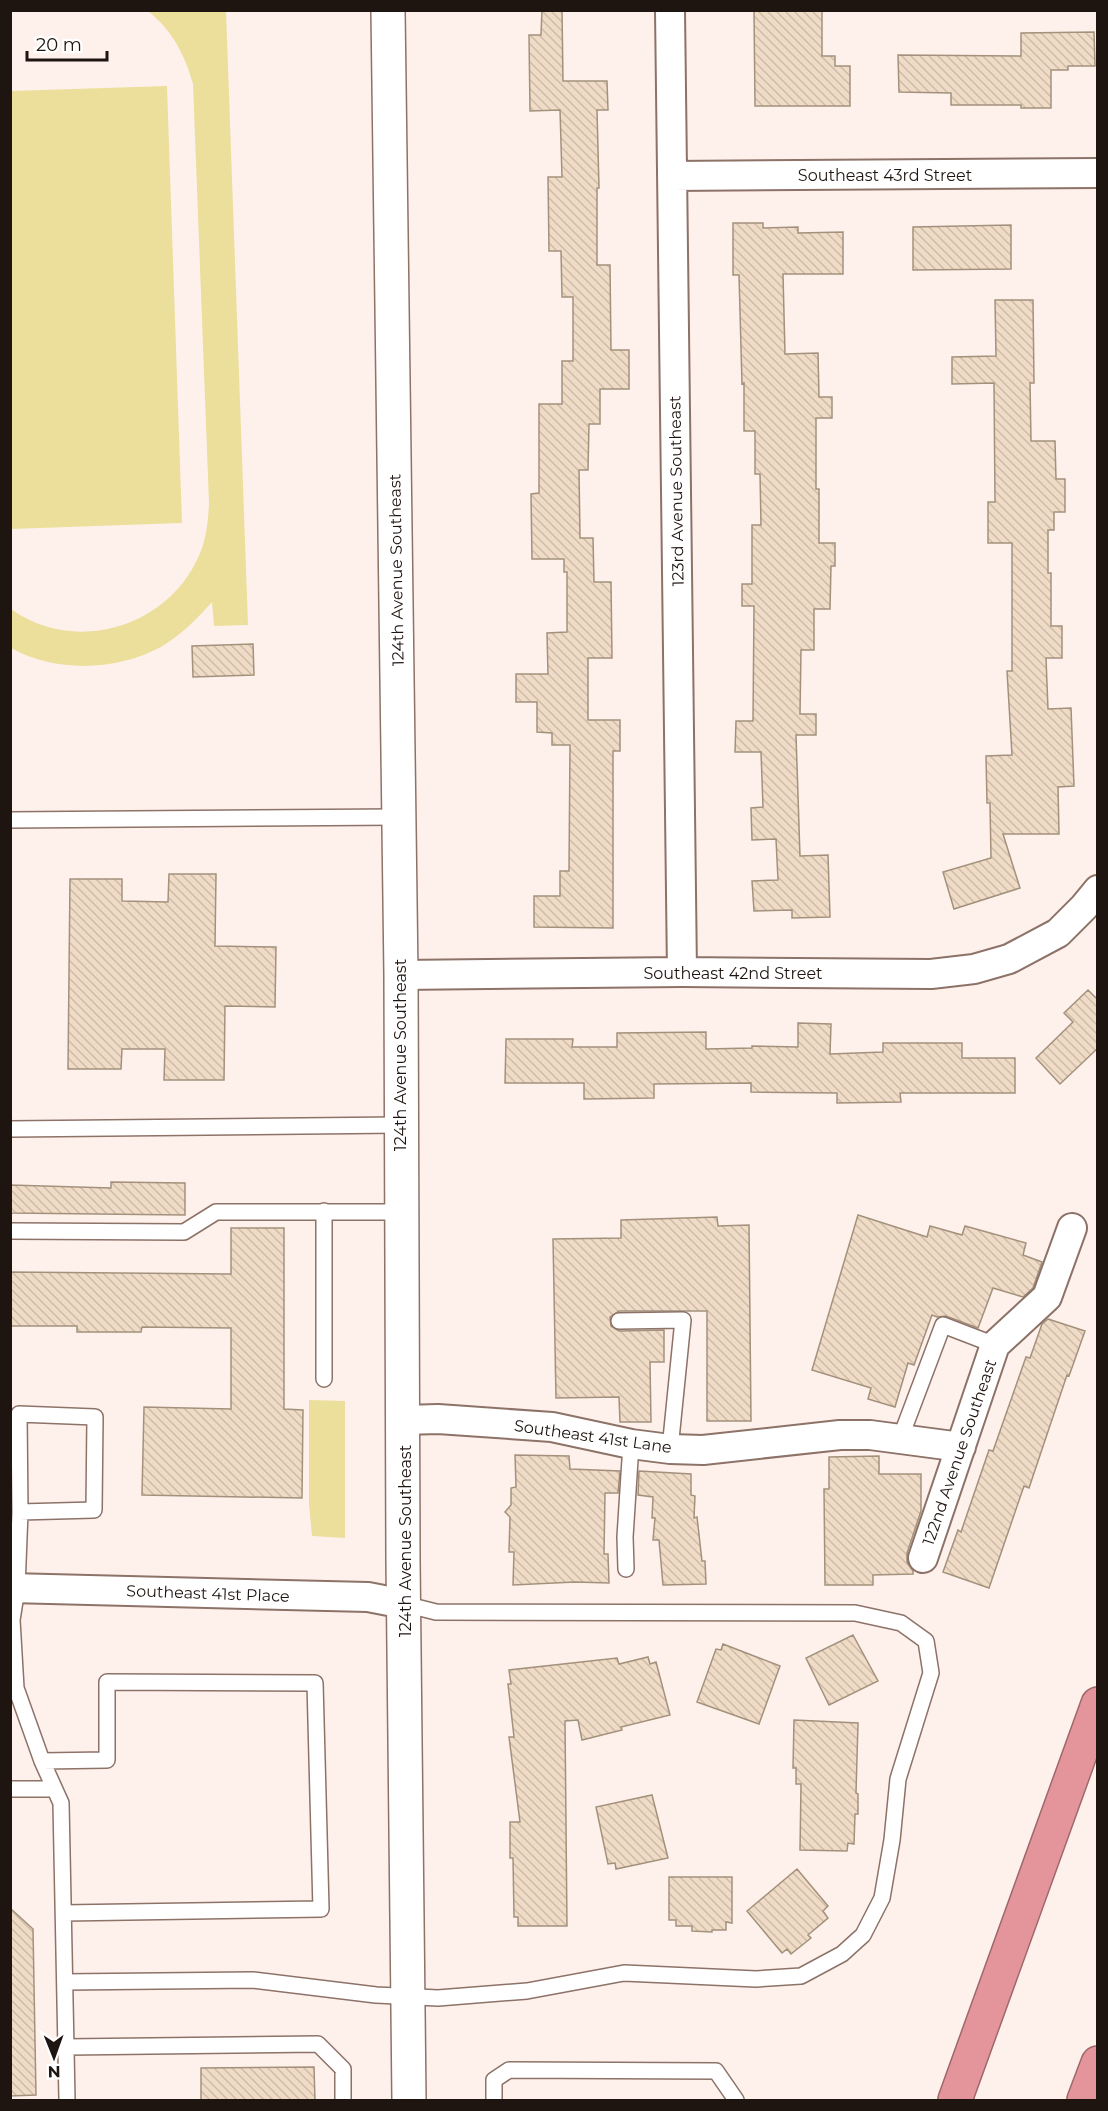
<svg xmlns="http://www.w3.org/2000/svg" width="1108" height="2111" font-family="Montserrat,sans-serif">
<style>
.green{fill:#ecdf9c}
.building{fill:url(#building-back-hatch);stroke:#a3917c;stroke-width:1.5}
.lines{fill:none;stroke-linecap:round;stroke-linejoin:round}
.service-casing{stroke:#8d7268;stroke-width:18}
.minor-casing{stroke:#8d7268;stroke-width:32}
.tertiary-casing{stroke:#8d7268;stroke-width:36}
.motorway-casing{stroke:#9f686b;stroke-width:36}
.service{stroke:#fff;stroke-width:15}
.minor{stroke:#fff;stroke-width:28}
.tertiary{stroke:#fff;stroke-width:33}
.motorway{stroke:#e4959c;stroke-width:33}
.labels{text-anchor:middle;stroke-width:4.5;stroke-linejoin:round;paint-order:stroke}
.street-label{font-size:16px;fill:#1e1410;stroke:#fff}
</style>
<defs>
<pattern id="building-back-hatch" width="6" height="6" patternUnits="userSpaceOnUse" patternTransform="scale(1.5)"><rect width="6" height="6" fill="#f0dcc6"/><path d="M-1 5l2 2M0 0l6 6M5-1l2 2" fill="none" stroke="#cdbca9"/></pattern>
</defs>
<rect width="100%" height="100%" fill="#fef1ec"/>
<path class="green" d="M 148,11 L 226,11 L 248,625 L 214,626 L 212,602 C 197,619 181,635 161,647 C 116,671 56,673 11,648 L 11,609 C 73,654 164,629 197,560 C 206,542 208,523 209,503 L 193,84 C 185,55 172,30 148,11 Z
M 167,86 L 182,523 L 11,529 L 11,91 Z
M 309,1400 L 345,1401 L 345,1538 L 312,1536 L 309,1504 Z"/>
<path class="building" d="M 542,10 L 562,10 L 563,81 L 607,81 L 608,110 L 597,110 L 599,188 L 597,188 L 597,265 L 610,265 L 611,350 L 629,350 L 629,389 L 600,389 L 600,424 L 589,424 L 588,470 L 579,470 L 580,538 L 593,538 L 594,582 L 611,582 L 612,658 L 588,658 L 588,720 L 620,720 L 620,751 L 613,751 L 613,928 L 534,927 L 534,896 L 560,896 L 560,871 L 569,871 L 570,745 L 552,745 L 552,733 L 537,732 L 537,702 L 516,702 L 516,674 L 548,674 L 547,633 L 567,632 L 567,572 L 564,572 L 564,559 L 532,559 L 531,494 L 539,493 L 539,404 L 562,404 L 562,361 L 573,361 L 573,297 L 562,297 L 561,251 L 549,251 L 548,177 L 562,177 L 560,110 L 530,111 L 529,35 L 541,35 Z
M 754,10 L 822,10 L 822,56 L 835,56 L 835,66 L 850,66 L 850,106 L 755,106 Z
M 1094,32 L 1095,66 L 1068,66 L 1068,70 L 1051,70 L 1051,108 L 1021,108 L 1021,105 L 951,105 L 951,93 L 899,92 L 898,55 L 1021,56 L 1021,33 Z
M 733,223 L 763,223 L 763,228 L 798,227 L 798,233 L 843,232 L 843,274 L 783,274 L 785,354 L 818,353 L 819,397 L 832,397 L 832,418 L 816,418 L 816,489 L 819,489 L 819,543 L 835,543 L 835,566 L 831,566 L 830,609 L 814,609 L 814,650 L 801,650 L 800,714 L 816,714 L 816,735 L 796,735 L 800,856 L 828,855 L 830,917 L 792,918 L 792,910 L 754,911 L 752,881 L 778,880 L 776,839 L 752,840 L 751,808 L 763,807 L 761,752 L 735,752 L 736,721 L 753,721 L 754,606 L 742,606 L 742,584 L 752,584 L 752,525 L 761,525 L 760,474 L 755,474 L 755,431 L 744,431 L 744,383 L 742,384 L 739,275 L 733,275 Z
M 1011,225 L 1011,269 L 913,270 L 913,227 Z
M 995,300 L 1033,300 L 1034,383 L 1030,383 L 1031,441 L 1055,441 L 1056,479 L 1065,479 L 1065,512 L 1054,512 L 1054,530 L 1048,530 L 1048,573 L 1051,573 L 1051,626 L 1062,626 L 1062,658 L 1046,658 L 1048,709 L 1071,708 L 1074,786 L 1058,787 L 1059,834 L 1003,834 L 1020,888 L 954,909 L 943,872 L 991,858 L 990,803 L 987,803 L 986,756 L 1012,755 L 1007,671 L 1012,671 L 1012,543 L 988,543 L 988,502 L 995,502 L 994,383 L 952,384 L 952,357 L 996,356 Z
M 253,644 L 254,675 L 193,677 L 192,646 Z
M 169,874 L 216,874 L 215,946 L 276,947 L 275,1007 L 225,1006 L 224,1080 L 164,1080 L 165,1049 L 122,1049 L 121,1069 L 68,1069 L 70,879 L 122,879 L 122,901 L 168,902 Z
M 1088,990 L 1098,1000 L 1098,1048 L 1060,1084 L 1036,1058 L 1073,1022 L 1064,1013 Z
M 798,1023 L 831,1024 L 830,1054 L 883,1052 L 883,1043 L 962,1043 L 962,1058 L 1015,1058 L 1015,1093 L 900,1093 L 901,1102 L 837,1103 L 837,1093 L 751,1092 L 751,1083 L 654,1084 L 654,1098 L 584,1099 L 584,1083 L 505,1083 L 506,1039 L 573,1039 L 572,1047 L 617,1047 L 617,1033 L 706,1032 L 706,1049 L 752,1048 L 752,1046 L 798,1047 Z
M 111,1182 L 185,1183 L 185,1215 L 10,1213 L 10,1185 L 111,1188 Z
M 858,1215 L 927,1237 L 930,1226 L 962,1235 L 965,1226 L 1026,1243 L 1023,1255 L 1042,1262 L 1033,1288 L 1023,1297 L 993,1288 L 978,1328 L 946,1316 L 937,1317 L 932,1315 L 914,1365 L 908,1363 L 895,1407 L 868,1399 L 871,1388 L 812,1370 Z
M 717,1217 L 718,1226 L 749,1225 L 751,1421 L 707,1421 L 707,1311 L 619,1311 L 610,1317 L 611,1326 L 619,1331 L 664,1330 L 664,1362 L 650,1362 L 651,1422 L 620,1422 L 619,1397 L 556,1398 L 553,1239 L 621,1238 L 621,1220 Z
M 231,1228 L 284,1228 L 284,1409 L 303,1410 L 302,1498 L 142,1495 L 144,1407 L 231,1409 L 231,1328 L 142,1327 L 141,1332 L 77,1332 L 77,1326 L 10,1326 L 10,1272 L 231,1274 Z
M 1048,1319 L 1085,1331 L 1069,1376 L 1067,1375 L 1029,1488 L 1024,1486 L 989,1588 L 943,1572 L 958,1530 L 961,1532 L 989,1450 L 993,1451 L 1026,1357 L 1030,1358 L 1042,1324 Z
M 515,1455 L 569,1456 L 570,1469 L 620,1471 L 618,1493 L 605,1493 L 604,1554 L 608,1554 L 609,1583 L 575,1582 L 513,1585 L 514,1552 L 509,1552 L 510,1517 L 505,1512 L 511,1505 L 511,1488 L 516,1487 Z
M 879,1456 L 879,1474 L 921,1474 L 921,1511 L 907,1553 L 907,1562 L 913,1571 L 913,1574 L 873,1575 L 873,1585 L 825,1585 L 824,1489 L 829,1489 L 829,1457 Z
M 639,1471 L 691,1474 L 691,1495 L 695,1496 L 694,1518 L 697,1517 L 702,1561 L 705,1561 L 706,1584 L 663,1585 L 659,1540 L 653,1540 L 655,1518 L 652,1518 L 653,1497 L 638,1495 Z
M 853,1635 L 878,1681 L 829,1705 L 806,1658 Z
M 723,1644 L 780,1666 L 759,1724 L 697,1702 L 716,1649 L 721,1650 Z
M 648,1657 L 650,1664 L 656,1662 L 670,1715 L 621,1727 L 622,1730 L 582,1740 L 578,1720 L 565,1721 L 567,1926 L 518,1926 L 518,1917 L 514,1917 L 513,1858 L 510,1858 L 510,1822 L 520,1822 L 509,1737 L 514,1737 L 508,1684 L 511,1684 L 509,1670 L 617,1658 L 619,1664 Z
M 794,1720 L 858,1723 L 856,1793 L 858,1794 L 858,1814 L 855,1814 L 854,1844 L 848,1843 L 847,1851 L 800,1850 L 801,1784 L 796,1784 L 796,1768 L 793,1768 Z
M 652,1795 L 668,1858 L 616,1869 L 615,1863 L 608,1864 L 596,1807 Z
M 797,1869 L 828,1906 L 823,1911 L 828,1918 L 808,1935 L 811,1938 L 791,1954 L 787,1949 L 782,1953 L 747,1911 Z
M 669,1877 L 732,1877 L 732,1923 L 726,1922 L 726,1930 L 712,1930 L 712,1932 L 692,1931 L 692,1926 L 676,1926 L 676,1920 L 669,1920 Z
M 10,1908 L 33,1929 L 36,2095 L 10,2096 Z
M 314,2067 L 315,2100 L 201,2100 L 201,2068 Z"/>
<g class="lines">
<defs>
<path id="service" d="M 10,820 L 399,817
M 10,1129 L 400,1125
M 10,1231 L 184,1232 L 216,1212 L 401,1212
M 619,1321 L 683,1320 L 670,1449
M 324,1379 L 324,1211
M 900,1439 L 943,1325 L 995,1345
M 20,1512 L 19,1414 L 95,1417 L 94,1510 L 20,1512 L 17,1588 L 12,1620 L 16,1688 L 42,1761 L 61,1803 L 67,2100
M 626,1569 L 625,1537 L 631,1444
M 42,1761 L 107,1760 L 107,1682 L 315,1683 L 321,1909 L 64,1913
M 10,1789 L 54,1789
M 65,1982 L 253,1980 L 376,1995 L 438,1998 L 527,1991 L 624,1973 L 756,1979 L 801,1976 L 842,1954 L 863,1935 L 882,1898 L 892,1840 L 898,1779 L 931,1673 L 926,1641 L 901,1623 L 855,1613 L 436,1612 L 404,1604
M 67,2047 L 318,2044 L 343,2069 L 343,2100
M 494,2100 L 494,2080 L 509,2070 L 716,2071 L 736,2100"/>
<path id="minor" d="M 670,10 L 682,972
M 672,176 L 1098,173
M 401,975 L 682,972 L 931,974 L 974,969 L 1009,959 L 1058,933 L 1084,907 L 1098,890
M 404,1420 L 438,1419 L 552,1427 L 631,1444 L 670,1449 L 703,1450 L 840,1435 L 870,1435 L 961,1447
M 923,1558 L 995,1345 L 1047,1297 L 1072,1228
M 10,1588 L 368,1597 L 404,1604"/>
<path id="tertiary" d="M 388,10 L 401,975 L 403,1560 L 409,2100"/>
<path id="motorway" d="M 955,2100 L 1098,1704
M 1084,2100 L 1098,2063"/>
</defs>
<use href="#service" class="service-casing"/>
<use href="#minor" class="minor-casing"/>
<use href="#tertiary" class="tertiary-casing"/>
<use href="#motorway" class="motorway-casing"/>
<use href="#service" class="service"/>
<use href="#minor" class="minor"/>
<use href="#tertiary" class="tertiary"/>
<use href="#motorway" class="motorway"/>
</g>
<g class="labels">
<g class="street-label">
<text x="885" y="181">Southeast 43rd Street</text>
<text transform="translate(676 491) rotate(-91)" y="6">123rd Avenue Southeast</text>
<text transform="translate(396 570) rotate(-91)" y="6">124th Avenue Southeast</text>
<text x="733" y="979">Southeast 42nd Street</text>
<text transform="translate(400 1055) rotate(-90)" y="6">124th Avenue Southeast</text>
<text transform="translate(593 1436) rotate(8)" y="6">Southeast 41st Lane</text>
<text transform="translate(959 1452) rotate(-71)" y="6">122nd Avenue Southeast</text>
<text transform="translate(405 1541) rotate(-90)" y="6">124th Avenue Southeast</text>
<text transform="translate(208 1593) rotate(2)" y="6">Southeast 41st Place</text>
</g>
</g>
<rect width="1108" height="2111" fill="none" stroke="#1e1410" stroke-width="24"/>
<g transform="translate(54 2057) rotate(179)" stroke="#ffffff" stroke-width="4.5" paint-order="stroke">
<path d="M0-4.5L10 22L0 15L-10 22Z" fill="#1e1410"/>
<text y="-9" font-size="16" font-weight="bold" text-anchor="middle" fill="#1e1410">N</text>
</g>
<path d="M27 51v9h80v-9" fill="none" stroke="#1e1410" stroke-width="3"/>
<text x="36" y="51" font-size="18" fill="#1e1410" stroke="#ffffff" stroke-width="4.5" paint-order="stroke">20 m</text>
</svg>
